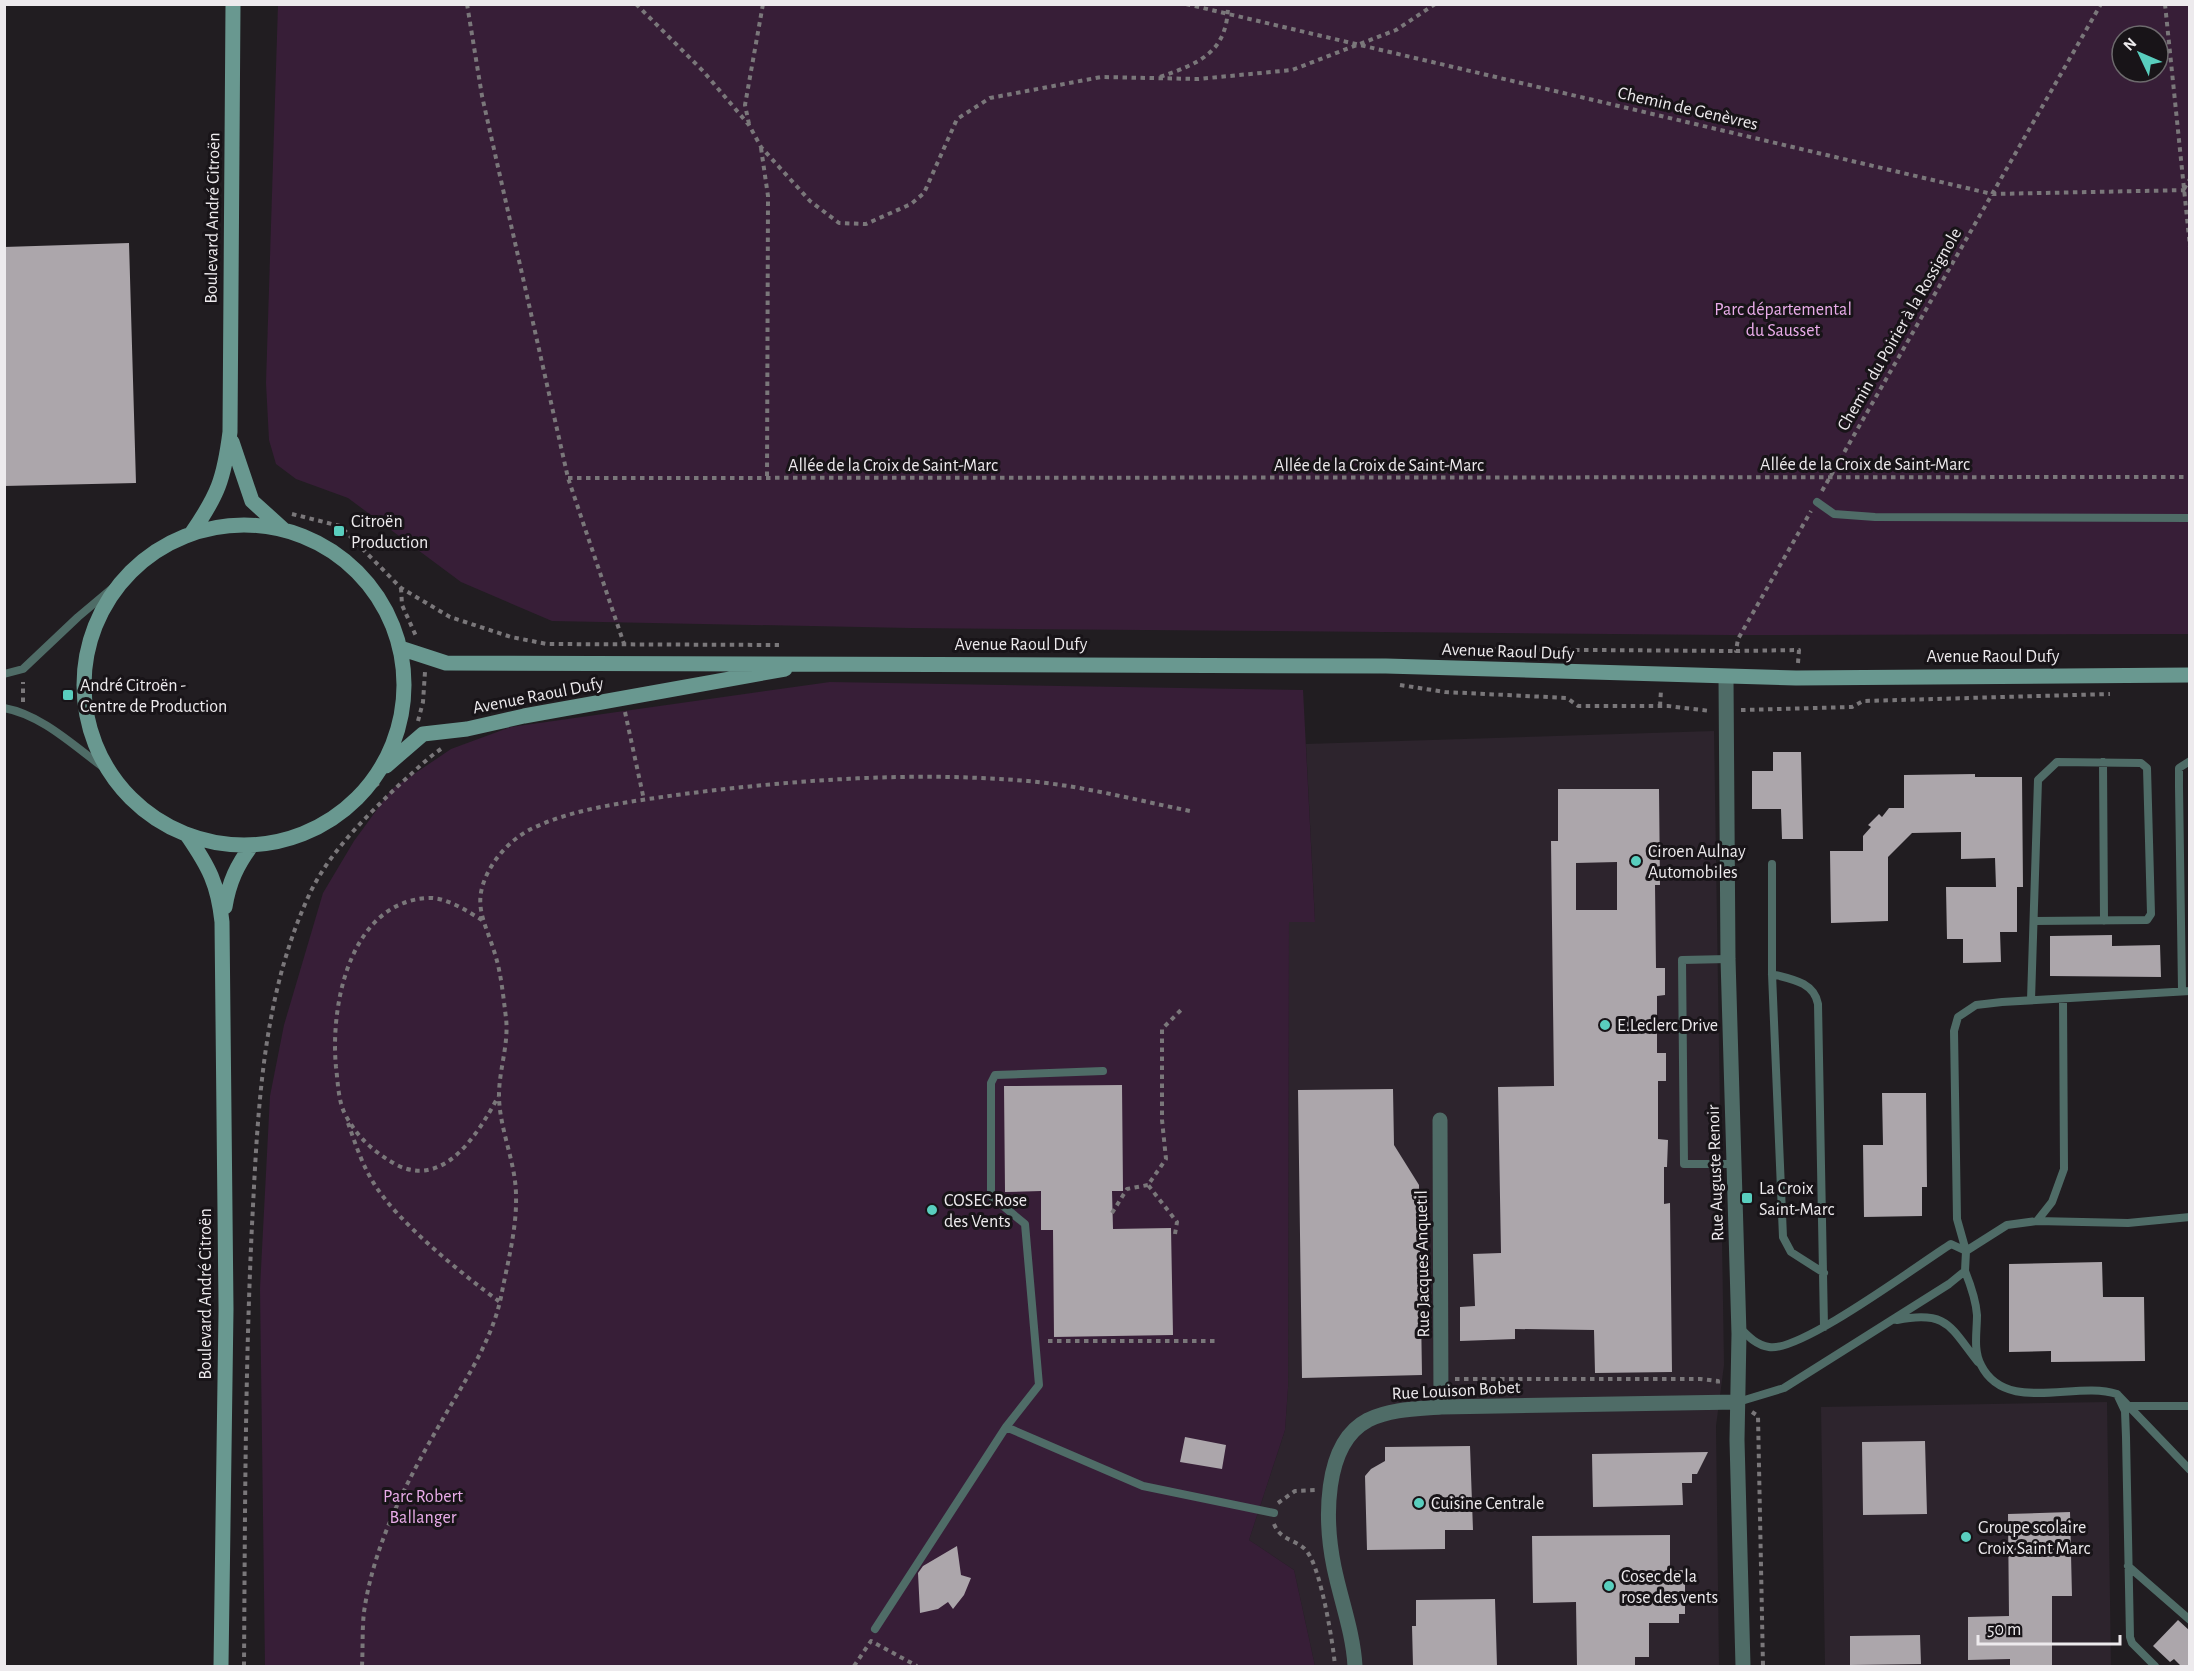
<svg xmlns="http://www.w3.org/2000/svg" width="2194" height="1671" font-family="'Alegreya Sans',sans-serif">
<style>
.built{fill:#2d242d}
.green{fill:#371e37;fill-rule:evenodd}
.building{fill:#aca6ab;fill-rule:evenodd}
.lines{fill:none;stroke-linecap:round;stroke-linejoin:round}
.path{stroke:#7a777a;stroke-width:4;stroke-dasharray:4.5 4.5;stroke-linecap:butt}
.lane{stroke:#4f6c67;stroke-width:8}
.street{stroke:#4f6c67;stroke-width:15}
.secondary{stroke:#699890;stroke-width:15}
.poi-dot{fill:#59cebe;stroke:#181418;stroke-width:2}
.labels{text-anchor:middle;stroke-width:6;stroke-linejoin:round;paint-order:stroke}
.street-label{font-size:18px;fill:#edeaed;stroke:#181418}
.park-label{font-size:18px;fill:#e9ace9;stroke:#181418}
.poi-label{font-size:18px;fill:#edeaed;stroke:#181418;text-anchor:start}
</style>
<rect width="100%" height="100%" fill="#211d21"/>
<path class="built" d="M 1714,731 L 1724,1365 L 1716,1426 L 1719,1666 L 1315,1666 L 1294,1570 L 1249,1540 L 1285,1430 L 1288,1388 L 1289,922 L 1315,922 L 1306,744 Z
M 2107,1402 L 2111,1666 L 1825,1666 L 1821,1407 Z"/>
<path class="green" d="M 278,5 L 2189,5 L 2189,634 L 1729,635 L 910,628 L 552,621 L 461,582 L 348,498 L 296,479 L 276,464 L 269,440 L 266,383 ZM 2122,36 L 2158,36 L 2158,72 L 2122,72 Z
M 830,682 L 1303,690 L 1315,922 L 1289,922 L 1288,1388 L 1285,1430 L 1249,1540 L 1294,1570 L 1315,1666 L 265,1666 L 260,1288 L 270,1096 L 284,1025 L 323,893 L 354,841 L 392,789 L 451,749 L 511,727 Z"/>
<path class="building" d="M 129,243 L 136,483 L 4,486 L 4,247 Z
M 1773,752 L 1801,752 L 1803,839 L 1782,839 L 1781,809 L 1752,809 L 1752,771 L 1773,771 Z
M 1975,774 L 1975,777 L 2022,777 L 2023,887 L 2017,887 L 2017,932 L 2000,932 L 2001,962 L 1963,963 L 1963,939 L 1947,939 L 1946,887 L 1996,887 L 1995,858 L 1961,859 L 1961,832 L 1912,833 L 1888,857 L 1888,921 L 1831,923 L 1830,851 L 1863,851 L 1863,836 L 1871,827 L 1868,825 L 1879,814 L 1882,817 L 1889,808 L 1904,808 L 1904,775 Z
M 1558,789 L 1659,789 L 1660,885 L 1655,885 L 1656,968 L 1665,968 L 1665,995 L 1657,996 L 1657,1053 L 1666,1053 L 1666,1081 L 1658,1081 L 1658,1139 L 1668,1140 L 1667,1167 L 1664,1167 L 1664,1204 L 1670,1203 L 1672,1372 L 1595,1373 L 1594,1330 L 1515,1329 L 1515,1339 L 1460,1341 L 1460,1307 L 1475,1306 L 1473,1254 L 1501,1253 L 1498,1087 L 1554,1086 L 1551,841 L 1558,841 ZM 1617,862 L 1617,910 L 1576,910 L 1576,863 Z
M 2112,935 L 2112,946 L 2160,945 L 2161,977 L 2050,976 L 2050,936 Z
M 1122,1085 L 1123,1191 L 1112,1191 L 1113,1229 L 1171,1228 L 1173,1335 L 1054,1337 L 1053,1230 L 1041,1230 L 1041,1191 L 1005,1192 L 1004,1086 Z
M 1393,1089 L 1394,1145 L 1419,1185 L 1422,1375 L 1302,1378 L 1298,1090 Z
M 1882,1093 L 1926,1093 L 1927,1187 L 1922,1187 L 1922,1216 L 1864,1217 L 1863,1145 L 1883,1145 Z
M 2102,1262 L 2103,1297 L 2144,1297 L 2145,1361 L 2051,1362 L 2051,1351 L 2009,1352 L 2009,1264 Z
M 1185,1437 L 1226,1445 L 1222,1469 L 1180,1462 Z
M 1925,1441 L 1927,1514 L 1863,1515 L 1862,1442 Z
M 1470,1446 L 1473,1530 L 1445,1530 L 1445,1549 L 1367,1550 L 1365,1476 L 1371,1469 L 1385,1461 L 1385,1447 Z
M 1708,1452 L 1697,1474 L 1692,1474 L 1692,1483 L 1682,1483 L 1683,1505 L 1593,1507 L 1592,1454 Z
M 2070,1512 L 2072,1596 L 2052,1596 L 2052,1666 L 2010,1666 L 2010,1659 L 1968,1660 L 1968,1617 L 2009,1616 L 2008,1514 Z
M 1670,1535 L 1670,1570 L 1685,1570 L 1685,1614 L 1679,1614 L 1679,1623 L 1649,1623 L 1649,1657 L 1635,1657 L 1635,1666 L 1577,1666 L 1576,1602 L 1533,1603 L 1532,1536 Z
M 957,1546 L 961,1575 L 971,1578 L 964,1595 L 953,1609 L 948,1602 L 938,1609 L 920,1613 L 918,1573 L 923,1566 Z
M 1495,1599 L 1497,1666 L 1413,1666 L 1412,1626 L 1416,1626 L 1416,1600 Z
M 2178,1620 L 2190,1631 L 2190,1666 L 2181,1666 L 2174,1659 L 2170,1662 L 2153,1646 Z
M 1920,1635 L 1921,1664 L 1850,1665 L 1850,1636 Z"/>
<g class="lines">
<path class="path" d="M 467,4 L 482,96 L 568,478 L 624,644
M 636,4 L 703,71 L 749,125 L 761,147 L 810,201 L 839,223 L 866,224 L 911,204 L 924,193 L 957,119 L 990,98 L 1101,77 L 1198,79 L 1292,70 L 1396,30 L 1435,4
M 1186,4 L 1992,194 L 2190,190
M 2165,4 L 2190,247
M 1160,77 C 1200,63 1228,52 1228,4
M 749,124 L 745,105 L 763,4
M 761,148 L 768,196 L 767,478
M 2184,189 L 2190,179
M 568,478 L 2190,477
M 1822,491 L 2101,4
M 292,514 L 340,526 L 401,588 L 450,617 L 511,637 L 547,644 L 779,645
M 401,588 L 402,605 L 416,636
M 1449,649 L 1736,651
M 1798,663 L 1799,650 L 1736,651 L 1738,639 L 1811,511
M 1400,685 L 1445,692 L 1567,698 L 1578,706 L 1668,706 L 1710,711
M 23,702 L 23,682
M 1660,706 L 1661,690
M 1741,710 L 1852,707 L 1863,701 L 2110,694
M 625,712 L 644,800
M 418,721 L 423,702 L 425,672
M 360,796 L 382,781
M 482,920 C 467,911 446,897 428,898 C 350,902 330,1005 336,1067 C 338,1082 338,1102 346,1116 C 358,1138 375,1153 397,1165 C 445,1189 479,1132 498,1097
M 348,1123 C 355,1143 362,1164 373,1182 C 397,1222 462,1274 500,1302
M 1112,1213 L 1127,1189 L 1148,1185
M 1175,1234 L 1177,1222 L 1148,1185 L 1166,1159 L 1162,1120 L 1162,1029 L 1183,1008
M 1048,1341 L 1218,1341
M 1455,1379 L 1700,1379 L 1718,1381 L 1718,1387
M 1752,1412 L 1758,1416 L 1763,1666
M 1278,1503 L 1295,1491 L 1315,1490
M 1274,1524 C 1281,1542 1299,1539 1308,1553 C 1321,1571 1333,1642 1335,1666
M 244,1666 C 245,1519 245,1372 252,1225 C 258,1112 261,998 310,893 C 331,850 366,817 400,784 C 414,772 426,759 441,749
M 362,1666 C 363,1648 362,1629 364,1612 C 374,1542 409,1477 444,1417 C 466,1379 492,1340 501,1297 C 507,1265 517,1229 516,1196 C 516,1162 499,1129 499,1095 C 499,1070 509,1044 506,1018 C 503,995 501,970 493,948 C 487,928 476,910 482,888 C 488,864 509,840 531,829 C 574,808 629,802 676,795 C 792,780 911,771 1028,781 C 1083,786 1136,800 1190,811
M 854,1666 L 871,1641 L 917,1666"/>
<path class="lane" d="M 1817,502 L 1834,514 L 1875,517 L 2190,518
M 4,674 L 23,669 L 78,617 L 122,580
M 4,708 C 43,715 76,748 107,770
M 2103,762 L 2104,921
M 1772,864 L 1772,974 L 1783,1237 L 1791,1252 L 1824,1273
M 1728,959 L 1682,960 L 1684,1164 L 1734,1164
M 1772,974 C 1791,979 1814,982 1818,1004 L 1824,1327
M 2182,990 L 2179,787 L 2179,768 L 2190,761
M 2031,1000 L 2038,780 L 2057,762 L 2141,763 L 2147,768 L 2151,914 L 2147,920 L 2034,921
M 2037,1221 L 2052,1202 L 2064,1169 L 2063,999
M 1966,1251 L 1957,1219 L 1954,1031 L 1958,1017 L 1976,1005 L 2002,1002 L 2190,991
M 1965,1271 C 1971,1286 1976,1300 1977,1315 C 1977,1332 1973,1350 1981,1365 C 2006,1415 2076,1380 2117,1394
M 1897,1320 C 1948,1310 1950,1327 1978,1362
M 1739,1327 C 1748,1336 1756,1345 1769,1347 C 1800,1353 1919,1264 1951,1244 L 1966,1251
M 1738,1402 L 1784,1388 L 1949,1284 L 1965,1271 L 1966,1251 L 2007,1225 L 2037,1221 L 2128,1223 L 2190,1217
M 2129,1406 L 2190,1406
M 1006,1427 L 1039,1385 L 1025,1224 L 991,1196 L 991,1083 L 995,1075 L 1103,1071
M 2128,1566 L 2190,1620
M 875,1629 L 1006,1427 L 1143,1486 L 1274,1513
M 2155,1666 L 2132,1643 L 2130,1637 L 2126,1437 L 2125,1411 L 2117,1394 L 2190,1470"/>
<path class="street" d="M 1726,678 L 1728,959 L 1739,1334 L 1737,1440 L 1743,1666
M 1440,1120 L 1441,1407
M 1355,1666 C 1353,1632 1341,1601 1334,1567 C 1325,1523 1322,1444 1368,1420 C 1391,1409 1416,1409 1441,1407 L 1738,1402"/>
<path class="secondary" d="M 232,442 L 252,501 L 283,529
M84 685a160 160 0 1 1 320 0a160 160 0 1 1-320 0Z
M 191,534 C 218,495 224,479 230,432 L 233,4
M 400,648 L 446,663 L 1386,666 L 1796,678 L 2190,675
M 386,766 L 423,734 L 467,729 L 524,716 L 785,669
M 187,835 C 209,867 218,884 222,922 L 226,1309 L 221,1666
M 225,907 C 229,882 237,865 252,845"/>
</g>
<g class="poi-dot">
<rect x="333" y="525" width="12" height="12" rx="3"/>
<rect x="62" y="689" width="12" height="12" rx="3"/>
<circle cx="1636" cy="861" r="6"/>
<circle cx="1605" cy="1025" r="6"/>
<rect x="1741" y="1192" width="12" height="12" rx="3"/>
<circle cx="932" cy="1210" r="6"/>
<circle cx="1419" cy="1503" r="6"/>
<circle cx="1966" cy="1537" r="6"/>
<circle cx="1609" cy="1586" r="6"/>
</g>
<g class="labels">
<g class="street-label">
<text transform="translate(1688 108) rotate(13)" y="6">Chemin de Genèvres</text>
<text transform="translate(212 218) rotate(-89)" y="6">Boulevard André Citroën</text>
<text transform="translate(1899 329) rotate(-60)" y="6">Chemin du Poirier à la Rossignole</text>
<text x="1865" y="470">Allée de la Croix de Saint-Marc</text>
<text x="893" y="471">Allée de la Croix de Saint-Marc</text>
<text x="1379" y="471">Allée de la Croix de Saint-Marc</text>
<text x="1021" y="650">Avenue Raoul Dufy</text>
<text transform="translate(1508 651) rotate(2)" y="6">Avenue Raoul Dufy</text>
<text x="1993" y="662">Avenue Raoul Dufy</text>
<text transform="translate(538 695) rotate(-11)" y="6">Avenue Raoul Dufy</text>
<text transform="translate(1715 1173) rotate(-92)" y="6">Rue Auguste Renoir</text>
<text transform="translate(1422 1264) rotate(-91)" y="6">Rue Jacques Anquetil</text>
<text transform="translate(205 1294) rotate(-90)" y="6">Boulevard André Citroën</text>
<text transform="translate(1456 1390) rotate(-3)" y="6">Rue Louison Bobet</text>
</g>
<g class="park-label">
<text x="1783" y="315">Parc départemental<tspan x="1783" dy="21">du Sausset</tspan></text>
<text x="423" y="1502">Parc Robert<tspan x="423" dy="21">Ballanger</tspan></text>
</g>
<g class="poi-label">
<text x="351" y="527">Citroën<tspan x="351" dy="21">Production</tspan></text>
<text x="80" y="691">André Citroën -<tspan x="80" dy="21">Centre de Production</tspan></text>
<text x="1648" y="857">Ciroen Aulnay<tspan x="1648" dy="21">Automobiles</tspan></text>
<text x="1617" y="1031">E.Leclerc Drive</text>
<text x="1759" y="1194">La Croix<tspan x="1759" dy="21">Saint-Marc</tspan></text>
<text x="944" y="1206">COSEC Rose<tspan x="944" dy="21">des Vents</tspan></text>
<text x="1431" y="1509">Cuisine Centrale</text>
<text x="1978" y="1533">Groupe scolaire<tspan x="1978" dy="21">Croix Saint Marc</tspan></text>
<text x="1621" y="1582">Cosec de la<tspan x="1621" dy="21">rose des vents</tspan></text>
</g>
</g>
<rect width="2194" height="1671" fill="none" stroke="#edeaed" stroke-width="12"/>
<g transform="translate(2140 54) rotate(314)"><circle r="28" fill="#181418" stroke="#6d6a6d" stroke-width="1.5"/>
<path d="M0-4.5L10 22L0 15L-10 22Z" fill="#59cebe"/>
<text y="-9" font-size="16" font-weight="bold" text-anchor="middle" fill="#edeaed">N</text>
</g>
<path d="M1978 1635v9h142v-9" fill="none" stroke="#edeaed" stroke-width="3"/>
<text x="1987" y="1635" font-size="18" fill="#edeaed" stroke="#181418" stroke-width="4.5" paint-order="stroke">50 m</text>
</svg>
